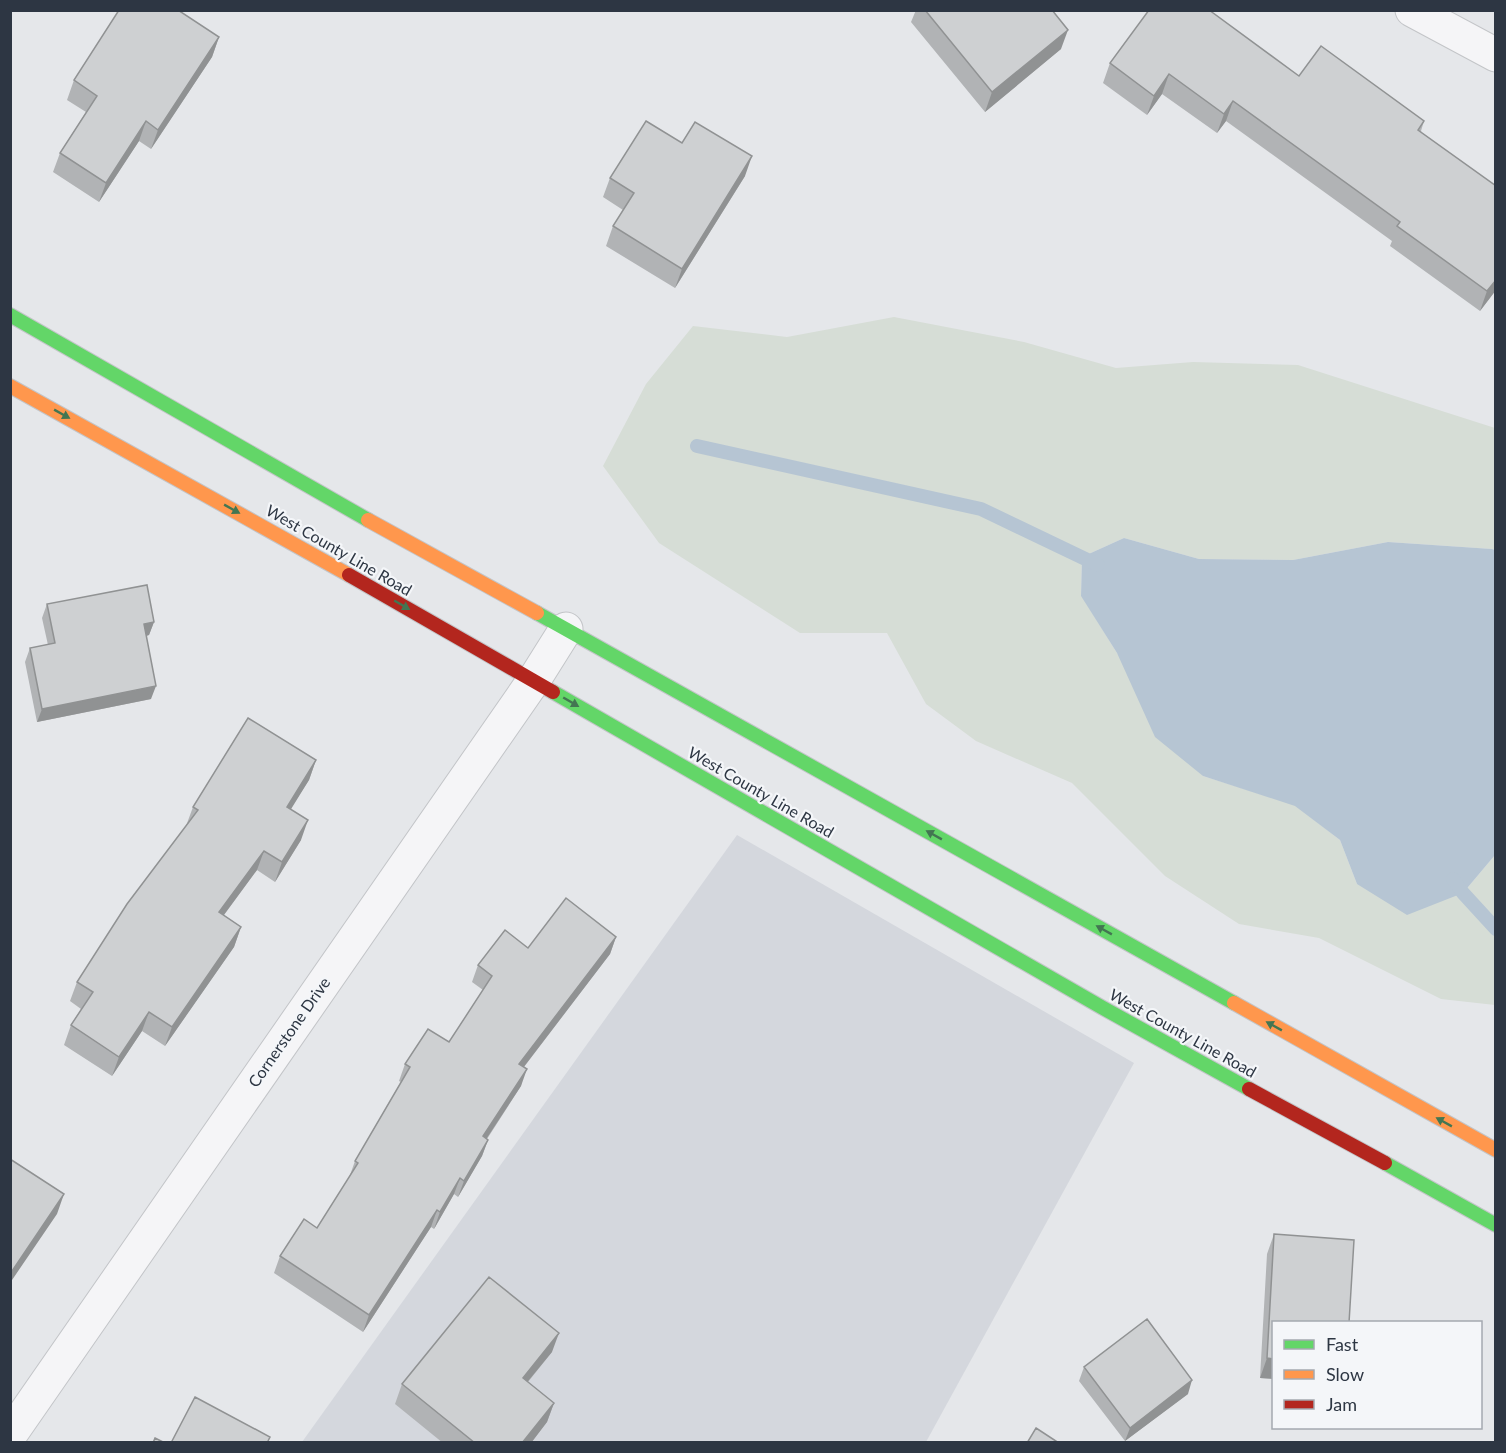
<svg xmlns="http://www.w3.org/2000/svg" width="1506" height="1453" font-family="Lato,sans-serif">
<style>
.built{fill:#d4d7dd}
.green{fill:#d6ddd6}
.water{fill:#b6c5d3}
.lines{fill:none;stroke-linecap:round;stroke-linejoin:round}
.stream{stroke:#b6c5d3;stroke-width:14}
.street-casing{stroke:#c3c5c8;stroke-width:35}
.fast-casing{stroke:#c3c5c8;stroke-width:16}
.slow-casing{stroke:#c3c5c8;stroke-width:16}
.jam-casing{stroke:#c3c5c8;stroke-width:16}
.street{stroke:#f5f5f7;stroke-width:33}
.fast{stroke:#63d668;stroke-width:14}
.slow{stroke:#ff974d;stroke-width:14}
.jam{stroke:#b3261e;stroke-width:14}
.wall{fill:#b1b3b5}
.shaded-wall{fill:#909293}
.building{fill:#ced0d2;stroke:#909293;stroke-width:1.5}
.oneway{fill:#437652}
.labels{text-anchor:middle;stroke-width:4.5;stroke-linejoin:round;paint-order:stroke}
.street-label{font-size:16px;fill:#2d3643;stroke:#f4f6f9}
</style>
<rect width="100%" height="100%" fill="#e5e7ea"/>
<path class="built" d="M 737,835 L 1134,1063 L 926,1442 L 302,1442 Z"/>
<path class="green" d="M 894,317 L 1024,342 L 1116,368 L 1193,362 L 1298,365 L 1495,428 L 1495,550 L 1492,549 L 1388,542 L 1293,560 L 1199,559 L 1124,538 L 1082,557 L 1081,595 L 1117,653 L 1203,776 L 1295,805 L 1340,840 L 1357,884 L 1463,893 L 1495,855 L 1495,1005 L 1441,999 L 1319,938 L 1239,924 L 1165,876 L 1072,783 L 976,741 L 926,704 L 887,633 L 800,633 L 659,543 L 603,466 L 646,384 L 693,326 L 787,337 Z"/>
<path class="water" d="M 1124,538 L 1199,559 L 1293,560 L 1388,542 L 1492,549 L 1495,550 L 1495,855 L 1463,893 L 1407,915 L 1357,884 L 1340,840 L 1295,806 L 1203,776 L 1155,737 L 1117,653 L 1081,596 L 1082,557 Z"/>
<g class="lines">
<path class="stream" d="M 697,446 L 981,509 L 1098,565
M 1453,879 L 1463,893 L 1496,929"/>
<defs>
<path id="street" d="M 1412,10 L 1496,55
M 10,1435 L 534,680 L 566,629"/>
<path id="fast" d="M 10,315 L 368,520
M 537,613 L 1234,1003
M 553,692 L 1103,1008 L 1249,1089
M 1385,1163 L 1496,1225"/>
<path id="slow" d="M 10,386 L 349,575
M 368,520 L 537,613
M 1234,1003 L 1496,1150"/>
<path id="jam" d="M 349,575 L 553,692
M 1249,1089 L 1385,1163"/>
</defs>
<use href="#street" class="street-casing"/>
<use href="#fast" class="fast-casing"/>
<use href="#slow" class="slow-casing"/>
<use href="#jam" class="jam-casing"/>
<use href="#street" class="street"/>
<use href="#fast" class="fast"/>
<use href="#slow" class="slow"/>
<use href="#jam" class="jam"/>
</g>
<path class="wall" d="M 916,10 L 1052,10 L 1061,49 L 985,112 L 911,22 Z
M 219,37 L 212,57 L 151,149 L 139,141 L 99,202 L 53,172 L 60,153 L 86,112 L 67,100 L 74,80 Z
M 1110,63 L 1299,76 L 1424,121 L 1421,131 L 1496,290 L 1480,311 L 1390,246 L 1392,241 L 1226,121 L 1217,133 L 1162,94 L 1147,115 L 1103,83 Z
M 682,143 L 745,176 L 675,288 L 606,246 L 613,226 L 623,210 L 603,197 L 610,178 Z
M 47,604 L 154,622 L 149,635 L 146,636 L 151,699 L 37,722 L 25,662 L 30,648 L 48,645 L 42,618 Z
M 316,760 L 309,780 L 290,809 L 301,840 L 275,882 L 257,870 L 224,915 L 241,927 L 234,947 L 165,1046 L 142,1031 L 112,1076 L 64,1045 L 71,1025 L 81,1009 L 70,1001 L 77,982 L 186,826 L 193,807 Z
M 616,937 L 610,954 L 524,1067 L 521,1086 L 487,1139 L 488,1140 L 482,1156 L 458,1197 L 454,1194 L 434,1229 L 431,1227 L 363,1332 L 274,1273 L 280,1256 L 317,1228 L 349,1178 L 355,1161 L 401,1082 L 399,1081 L 405,1064 L 449,1042 L 483,990 L 472,982 L 478,965 L 528,948 Z
M 1274,1234 L 1274,1379 L 1260,1378 L 1267,1254 Z
M 552,1352 L 528,1382 L 554,1403 L 547,1422 L 531,1443 L 443,1443 L 395,1404 L 402,1384 Z
M 1084,1367 L 1188,1394 L 1125,1441 L 1079,1381 Z"/>
<path class="shaded-wall" d="M 1068,30 L 1061,49 L 985,112 L 992,92 Z
M 219,37 L 212,57 L 151,149 L 158,130 Z
M 1169,74 L 1162,94 L 1147,115 L 1154,96 Z
M 1233,101 L 1226,121 L 1217,133 L 1224,114 Z
M 146,121 L 139,141 L 99,202 L 106,183 Z
M 752,156 L 745,176 L 675,288 L 682,269 Z
M 1496,280 L 1496,290 L 1480,311 L 1487,291 Z
M 154,622 L 149,635 L 139,638 L 144,624 Z
M 156,686 L 151,699 L 37,722 L 42,709 Z
M 316,760 L 309,780 L 280,827 L 287,807 Z
M 308,820 L 301,840 L 275,882 L 282,862 Z
M 264,851 L 257,870 L 212,931 L 219,912 Z
M 241,927 L 234,947 L 165,1046 L 172,1027 Z
M 616,937 L 610,954 L 513,1081 L 519,1064 Z
M 149,1012 L 142,1031 L 112,1076 L 119,1057 Z
M 527,1069 L 521,1086 L 477,1153 L 483,1136 Z
M 488,1140 L 482,1156 L 458,1197 L 464,1181 Z
M 460,1178 L 454,1194 L 434,1229 L 440,1212 Z
M 64,1194 L 57,1214 L 10,1283 L 10,1274 Z
M 437,1210 L 431,1227 L 363,1332 L 369,1315 Z
M 559,1333 L 552,1352 L 515,1397 L 523,1378 Z
M 1267,1358 L 1274,1359 L 1274,1379 L 1260,1378 Z
M 1192,1380 L 1188,1394 L 1125,1441 L 1130,1428 Z
M 554,1403 L 547,1422 L 531,1443 L 522,1443 Z"/>
<path class="building" d="M 119,10 L 178,10 L 219,37 L 158,130 L 146,121 L 106,183 L 60,153 L 97,96 L 74,80 Z
M 925,10 L 1052,10 L 1068,30 L 992,92 Z
M 1149,10 L 1209,10 L 1299,76 L 1321,46 L 1424,121 L 1418,130 L 1496,186 L 1496,280 L 1487,291 L 1397,226 L 1400,222 L 1233,101 L 1224,114 L 1169,74 L 1154,96 L 1110,63 Z
M 646,121 L 682,143 L 695,122 L 752,156 L 682,269 L 613,226 L 634,193 L 610,178 Z
M 147,585 L 154,622 L 144,624 L 156,686 L 42,709 L 30,648 L 55,643 L 47,604 Z
M 248,718 L 316,760 L 287,807 L 308,820 L 282,862 L 264,851 L 219,912 L 241,927 L 172,1027 L 149,1012 L 119,1057 L 71,1025 L 93,992 L 77,982 L 127,904 L 198,810 L 193,807 Z
M 566,898 L 616,937 L 519,1064 L 527,1069 L 483,1136 L 488,1140 L 464,1181 L 460,1178 L 440,1212 L 437,1210 L 369,1315 L 280,1256 L 304,1219 L 317,1228 L 358,1163 L 355,1161 L 410,1067 L 405,1064 L 428,1029 L 449,1042 L 492,976 L 478,965 L 505,930 L 528,948 Z
M 10,1159 L 64,1194 L 10,1274 Z
M 1274,1234 L 1354,1240 L 1349,1323 L 1274,1323 L 1274,1359 L 1267,1358 Z
M 489,1277 L 559,1333 L 523,1378 L 554,1403 L 522,1443 L 475,1443 L 402,1384 Z
M 1147,1319 L 1192,1380 L 1130,1428 L 1084,1367 Z
M 195,1397 L 270,1437 L 267,1443 L 171,1443 Z
M 1036,1428 L 1059,1443 L 1027,1443 Z
M 155,1438 L 165,1443 L 153,1443 Z"/>
<defs><path id="oneway-solid" d="M-6-.8H1V-3.2L6.5 0L1 3.2V.8H-6Z" transform="scale(1.5)"/></defs>
<g class="oneway">
<use href="#oneway-solid" transform="translate(62 414) rotate(29)"/>
<use href="#oneway-solid" transform="translate(232 509) rotate(29)"/>
<use href="#oneway-solid" transform="translate(402 605) rotate(30)"/>
<use href="#oneway-solid" transform="translate(571 702) rotate(30)"/>
<use href="#oneway-solid" transform="translate(934 835) rotate(-151)"/>
<use href="#oneway-solid" transform="translate(1104 930) rotate(-151)"/>
<use href="#oneway-solid" transform="translate(1274 1026) rotate(-151)"/>
<use href="#oneway-solid" transform="translate(1444 1122) rotate(-151)"/>
</g>
<g class="labels">
<g class="street-label">
<text transform="translate(339 550) rotate(30)" y="6">West County Line Road</text>
<text transform="translate(761 792) rotate(30)" y="6">West County Line Road</text>
<text transform="translate(289 1032) rotate(-55)" y="6">Cornerstone Drive</text>
<text transform="translate(1183 1033) rotate(29)" y="6">West County Line Road</text>
</g>
</g>
<rect width="1506" height="1453" fill="none" stroke="#2d3643" stroke-width="24"/>
<rect x="1272" y="1321" width="210" height="108" fill="#f4f6f9" stroke="#a4a9b0" stroke-width="1.5"/>
<rect x="1284" y="1340" width="30" height="9" fill="#63d668" stroke="#a4a9b0" stroke-width="1.5"/>
<text x="1326" y="1351" font-size="18" fill="#2d3643">Fast</text>
<rect x="1284" y="1370" width="30" height="9" fill="#ff974d" stroke="#a4a9b0" stroke-width="1.5"/>
<text x="1326" y="1381" font-size="18" fill="#2d3643">Slow</text>
<rect x="1284" y="1400" width="30" height="9" fill="#b3261e" stroke="#a4a9b0" stroke-width="1.5"/>
<text x="1326" y="1411" font-size="18" fill="#2d3643">Jam</text>
</svg>
